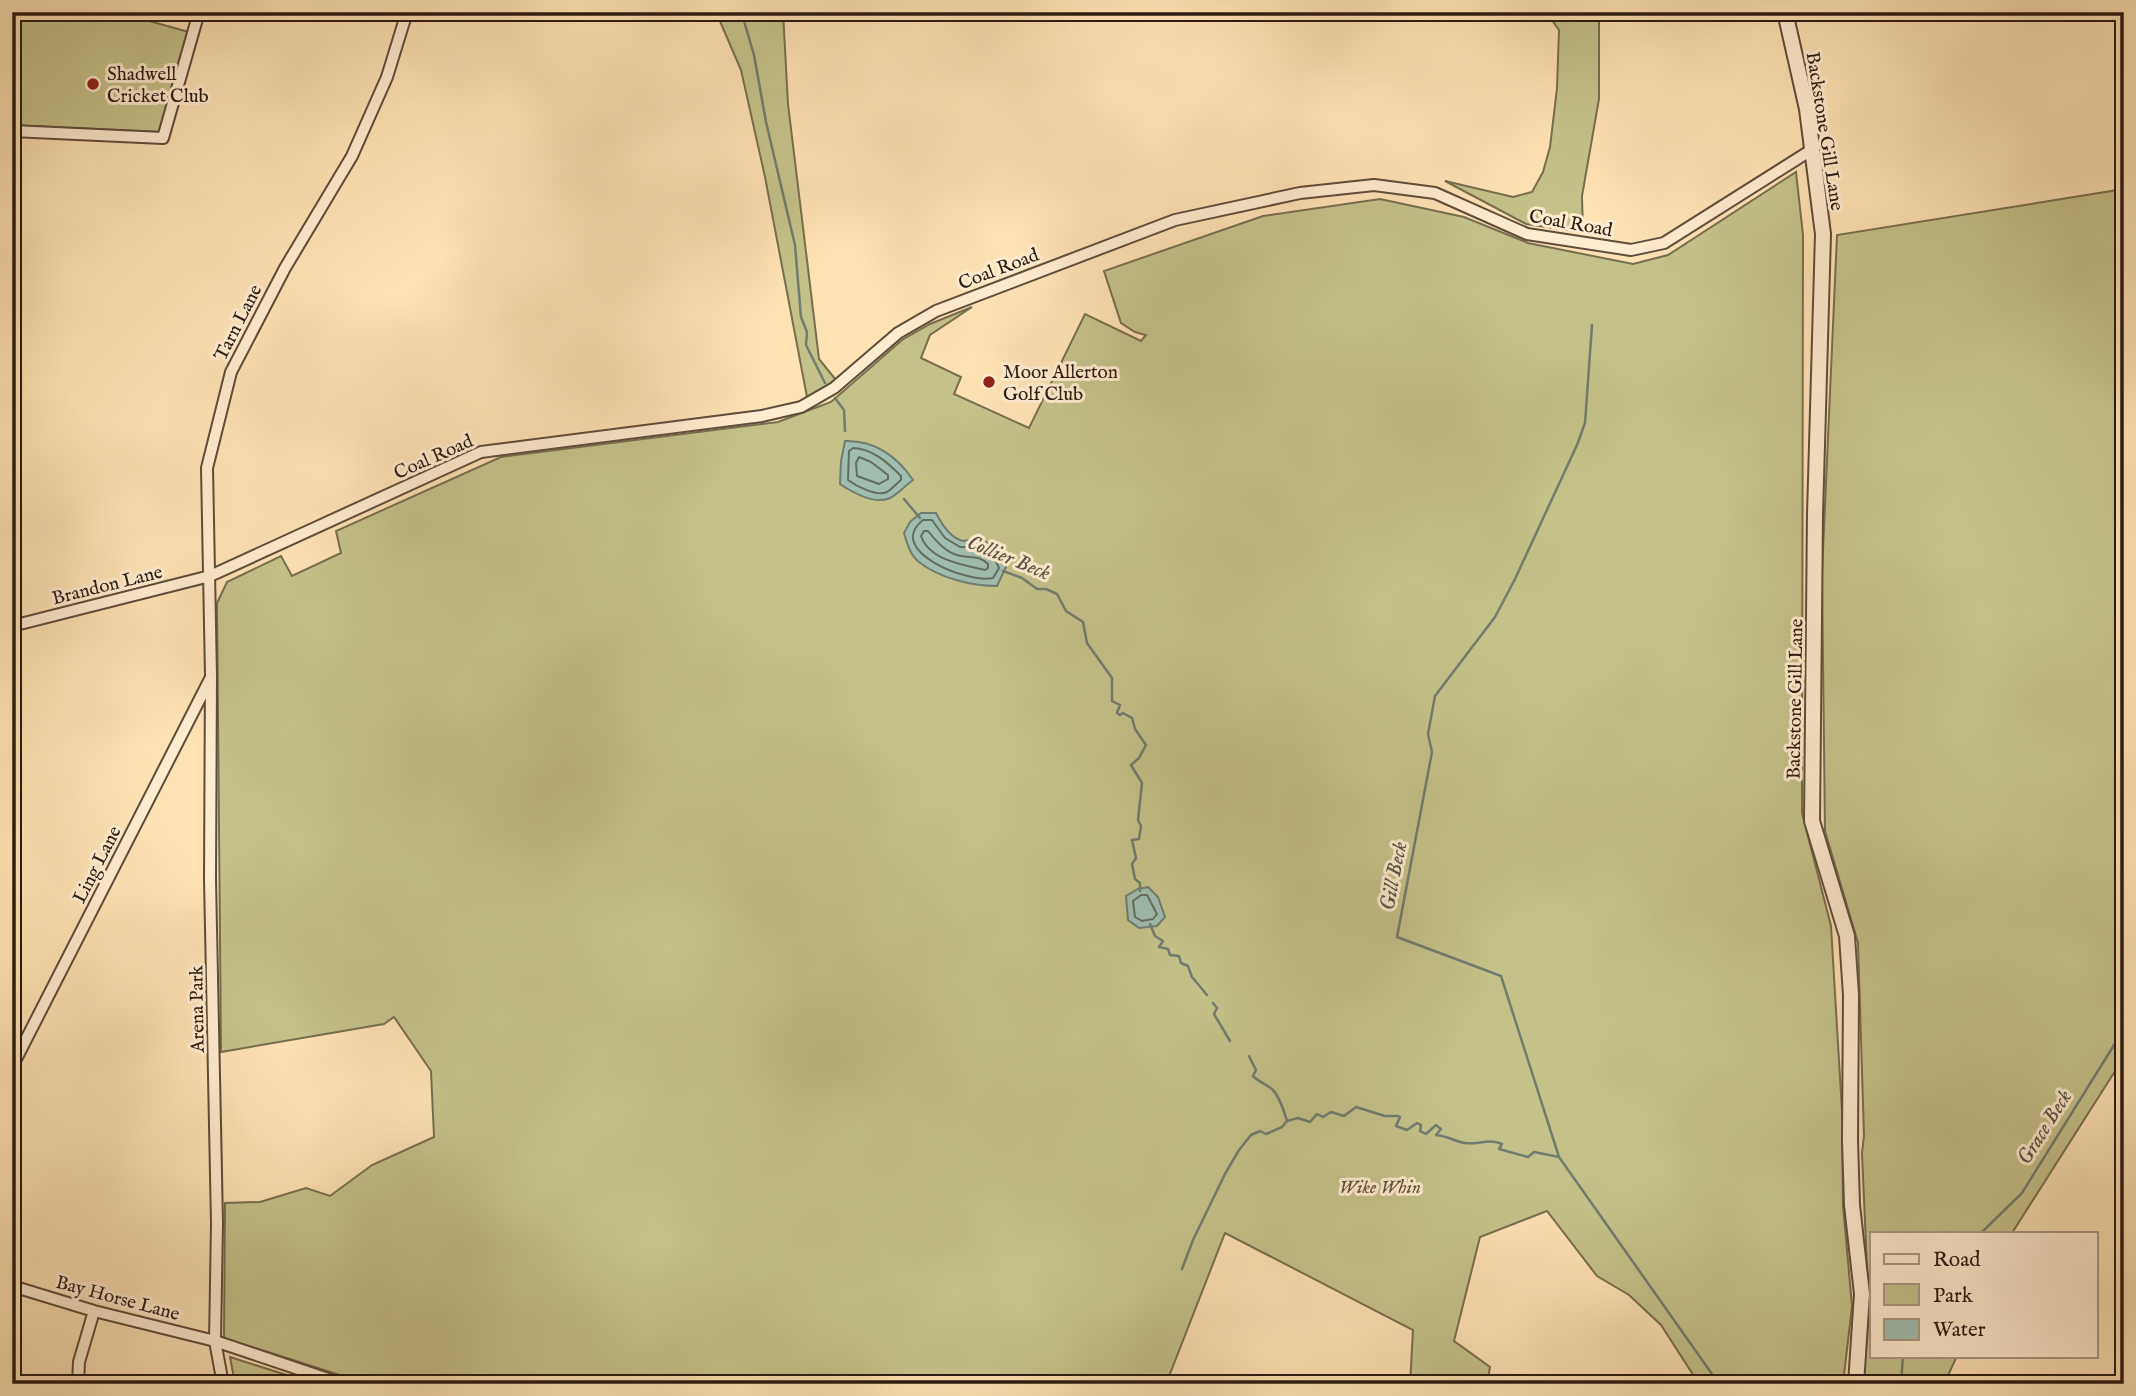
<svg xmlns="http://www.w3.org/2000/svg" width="2136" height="1396" font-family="'IM FELL English',serif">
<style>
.green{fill:#c4c289;stroke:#766e4d;stroke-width:2}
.water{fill:#a0bdb0;stroke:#707c70;stroke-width:2}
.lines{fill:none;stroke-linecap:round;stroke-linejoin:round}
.shore{stroke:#646c60;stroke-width:2}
.stream{stroke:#707c70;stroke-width:2.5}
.minor-casing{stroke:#5e4d3a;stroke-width:14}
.tertiary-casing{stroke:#5e4d3a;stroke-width:18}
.minor{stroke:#feecce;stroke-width:10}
.tertiary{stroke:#feecce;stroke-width:14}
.poi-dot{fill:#8f2418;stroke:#feecce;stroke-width:2.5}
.labels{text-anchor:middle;stroke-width:6;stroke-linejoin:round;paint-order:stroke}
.poi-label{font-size:19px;fill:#291b11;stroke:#feecce;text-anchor:start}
.street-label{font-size:19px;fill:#291b11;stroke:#feecce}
.park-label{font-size:19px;font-style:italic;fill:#584d35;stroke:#feecce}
.water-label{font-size:21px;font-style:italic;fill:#535449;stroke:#feecce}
</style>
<rect width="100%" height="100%" fill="#fee2b3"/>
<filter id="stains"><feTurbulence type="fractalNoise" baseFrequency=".00286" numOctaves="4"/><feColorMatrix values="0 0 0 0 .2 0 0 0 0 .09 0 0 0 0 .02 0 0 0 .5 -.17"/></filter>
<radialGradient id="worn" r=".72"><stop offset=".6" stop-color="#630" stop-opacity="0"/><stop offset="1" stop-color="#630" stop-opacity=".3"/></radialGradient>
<path class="green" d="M 12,12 L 149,12 L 149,21 L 189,32 L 159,132 L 12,125 Z
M 716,12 L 783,12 L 788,104 L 819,359 L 836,380 L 807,397 L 765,177 L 741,70 Z
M 1546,12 L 1599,12 L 1599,99 L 1582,196 L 1583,232 L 1526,224 L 1445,181 L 1513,197 L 1532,192 L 1543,172 L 1550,147 L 1557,88 L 1559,30 Z
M 1796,172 L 1803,235 L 1802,813 L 1831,926 L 1842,1111 L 1843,1205 L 1852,1306 L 1843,1384 L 1699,1384 L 1661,1325 L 1629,1295 L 1597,1276 L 1547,1211 L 1480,1237 L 1454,1341 L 1490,1367 L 1487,1384 L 1410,1384 L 1413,1330 L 1225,1233 L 1166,1384 L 368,1384 L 224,1338 L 225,1203 L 260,1202 L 306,1188 L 330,1196 L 372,1165 L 434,1137 L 431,1071 L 394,1017 L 384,1024 L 221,1052 L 217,603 L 227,582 L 281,556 L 292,576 L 341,553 L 336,531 L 501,457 L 778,422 L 831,402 L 902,340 L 930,324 L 972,307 L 930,335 L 921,358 L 961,377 L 954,394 L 1029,428 L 1085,314 L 1141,341 L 1146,335 L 1135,332 L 1121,323 L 1104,271 L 1263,216 L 1380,199 L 1464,217 L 1528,243 L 1633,264 L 1668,255 Z
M 2124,189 L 2124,1057 L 2012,1233 L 1872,1233 L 1872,1356 L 1957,1356 L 1944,1384 L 1860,1384 L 1868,1290 L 1862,1153 L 1864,1136 L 1858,943 L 1825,831 L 1822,573 L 1837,235 Z
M 230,1357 L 315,1384 L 235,1384 Z"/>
<path class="water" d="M 845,441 C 874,440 897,456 913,480 C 906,485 898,494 890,498 C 875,505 852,492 840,484 L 841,461 Z
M 921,513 L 936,513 C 941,523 950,538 963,541 C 963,541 973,539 974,539 C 990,540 1002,553 1006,567 L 997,586 C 972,586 939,578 919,562 C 910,555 907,543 904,533 L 910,522 Z
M 1148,887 L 1158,897 L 1165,917 L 1157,926 L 1139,928 L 1128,920 L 1126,896 L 1138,889 Z"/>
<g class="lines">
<path class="shore" d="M 853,448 C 873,449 887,462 901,476 L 901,480 C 897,483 892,489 887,492 C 877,497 856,486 848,480 L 849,451 Z
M 859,457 L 871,462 L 888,475 L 888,479 L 879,484 L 857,476 L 856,463 Z
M 923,520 L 932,520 L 945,538 L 960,547 L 975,547 L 984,550 L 996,561 L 999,568 L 993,578 C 969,584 884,551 923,520 Z
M 924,531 L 928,531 C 936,541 947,554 961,556 C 973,558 978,555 988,564 L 988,568 L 985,570 C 963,565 929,560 921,536 Z
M 1141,895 L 1147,895 L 1157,914 L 1153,919 L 1142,921 L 1135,917 L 1133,901 Z"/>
<path class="stream" d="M 736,12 L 744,21 L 754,55 L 766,122 L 795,245 L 801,317 L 807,332 L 806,345 L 825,383
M 1592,325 L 1585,423 L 1577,445 L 1515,579 L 1495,617 L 1435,696 L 1428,734 L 1432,752 L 1397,937 L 1501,976 L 1559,1157 L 1719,1384
M 835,398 L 844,410 L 845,431
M 904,499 L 920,518
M 1003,571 L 1022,578 L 1037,589 L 1046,589 L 1057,594 L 1066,611 L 1083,622 L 1087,643 L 1112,678 L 1112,701 L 1120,705 L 1117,713 L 1120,715 L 1123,713 L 1132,718 L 1135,729 L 1146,745 L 1139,758 L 1131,765 L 1142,783 L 1138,820 L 1141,826 L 1139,839 L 1132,840 L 1136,858 L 1132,864 L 1135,879 L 1140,883 L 1140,891
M 1150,924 L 1155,936 L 1163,941 L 1159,947 L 1168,949 L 1170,955 L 1179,956 L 1181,963 L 1188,966 L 1192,977 L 1207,995
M 1213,1003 L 1217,1008 L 1214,1014 L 1230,1041
M 1249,1056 L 1256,1070 L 1253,1076 C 1259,1082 1266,1084 1272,1089 C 1280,1097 1284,1111 1287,1121 L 1298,1118 L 1310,1122 L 1317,1114 L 1323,1117 L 1331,1112 L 1344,1116 L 1356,1107 L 1385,1116 L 1398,1116 L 1400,1117 L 1396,1126 L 1407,1130 L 1417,1123 L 1421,1125 L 1420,1131 L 1426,1134 L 1436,1125 L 1441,1129 L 1436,1135 C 1448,1136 1456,1142 1465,1143 C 1478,1145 1489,1138 1502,1144 L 1499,1149 L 1528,1157 L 1534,1152 L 1559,1157
M 1981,1233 L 2022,1193 L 2124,1029
M 1182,1269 L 1193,1240 L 1225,1174 L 1239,1150 L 1251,1135 L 1260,1131 L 1266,1134 L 1282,1127 L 1287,1121
M 1901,1384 L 1903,1356"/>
<defs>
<path id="minor" d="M 12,131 L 163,138 L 199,12
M 12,626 L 210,576 L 481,452 L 762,416 L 801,407 L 834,388 L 898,333 L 936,311 L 1175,220 L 1300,193 L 1374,185 L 1435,193 L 1527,234 L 1631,250 L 1664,243 L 1813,149
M 12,1067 L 210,679
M 12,1286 L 94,1311 L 215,1341 L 343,1384
M 78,1384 L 79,1362 L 94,1311
M 223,1384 L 215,1341 L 217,1223 L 210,879 L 211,676 L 207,468 L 231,372 L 285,268 L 352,156 L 387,77 L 407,12"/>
<path id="tertiary" d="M 1785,12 L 1807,109 L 1823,234 L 1815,515 L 1812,821 L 1847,936 L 1851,995 L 1850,1140 L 1852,1205 L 1862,1294 L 1856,1384"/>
</defs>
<use href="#minor" class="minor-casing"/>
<use href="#tertiary" class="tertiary-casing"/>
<use href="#minor" class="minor"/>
<use href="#tertiary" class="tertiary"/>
</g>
<g class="poi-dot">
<circle cx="93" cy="84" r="7"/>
<circle cx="989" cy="382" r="7"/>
</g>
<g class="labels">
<g class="poi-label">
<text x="107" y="80">Shadwell<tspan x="107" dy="22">Cricket Club</tspan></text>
<text x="1003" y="378">Moor Allerton<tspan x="1003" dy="22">Golf Club</tspan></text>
</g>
<g class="street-label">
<text transform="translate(1826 131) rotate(81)" y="7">Backstone Gill Lane</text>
<text transform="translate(1571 222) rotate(10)" y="7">Coal Road</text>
<text transform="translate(998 268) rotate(-21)" y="7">Coal Road</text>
<text transform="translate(237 322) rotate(-63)" y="7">Tarn Lane</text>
<text transform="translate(433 456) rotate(-24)" y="7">Coal Road</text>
<text transform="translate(107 584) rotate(-14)" y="7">Brandon Lane</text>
<text transform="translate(1794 699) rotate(-89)" y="7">Backstone Gill Lane</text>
<text transform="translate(96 864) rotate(-63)" y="7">Ling Lane</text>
<text transform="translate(196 1009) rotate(-91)" y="7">Arena Park</text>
<text transform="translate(118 1297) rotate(15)" y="7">Bay Horse Lane</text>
</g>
<g class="park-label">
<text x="1380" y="1193">Wike Whin</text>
</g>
<g class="water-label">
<text transform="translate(1009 557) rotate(22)" y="7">Collier Beck</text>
<text transform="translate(1393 876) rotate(-79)" y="7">Gill Beck</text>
<text transform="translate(2044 1127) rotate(-58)" y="7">Grace Beck</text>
</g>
</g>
<rect width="2136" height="1396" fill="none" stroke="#fee2b3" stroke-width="42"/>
<rect x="14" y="14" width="2108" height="1368" fill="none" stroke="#291b11" stroke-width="3.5"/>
<rect x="21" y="21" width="2094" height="1354" fill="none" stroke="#291b11" stroke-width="2"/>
<rect x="1870" y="1232" width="228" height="126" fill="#feecce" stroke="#a99882" stroke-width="2"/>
<rect x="1884" y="1254" width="35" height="10" fill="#feecce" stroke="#a99882" stroke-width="2"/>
<text x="1933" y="1266" font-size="21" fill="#291b11">Road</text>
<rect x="1884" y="1284" width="35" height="21" fill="#c4c289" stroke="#a99882" stroke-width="2"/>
<text x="1933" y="1302" font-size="21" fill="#291b11">Park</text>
<rect x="1884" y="1319" width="35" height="21" fill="#a0bdb0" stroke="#a99882" stroke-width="2"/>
<text x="1933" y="1336" font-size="21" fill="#291b11">Water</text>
<rect width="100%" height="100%" filter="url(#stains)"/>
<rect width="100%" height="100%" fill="url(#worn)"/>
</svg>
